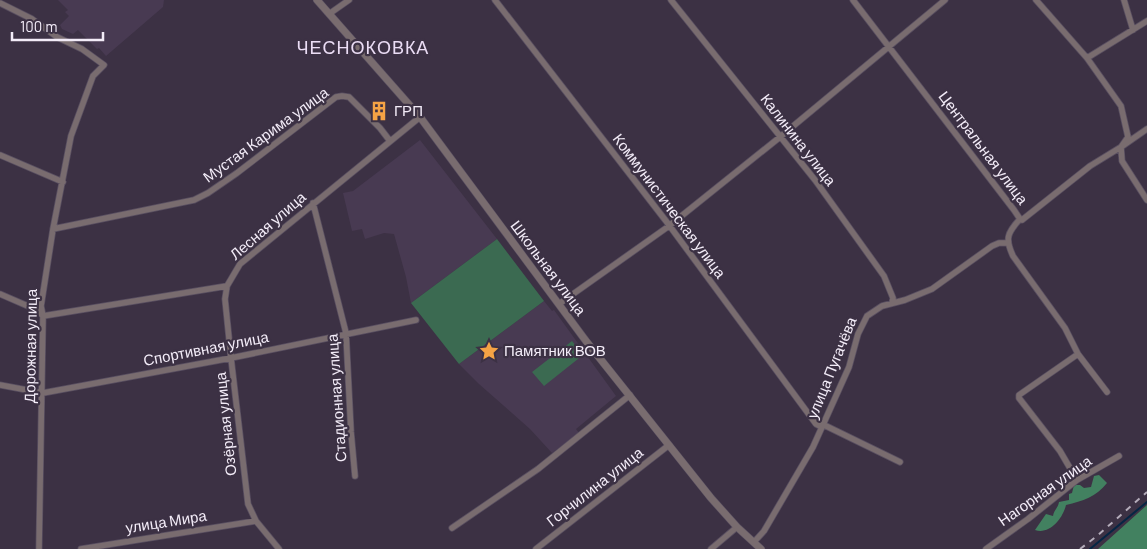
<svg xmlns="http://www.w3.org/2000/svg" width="1147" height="549" font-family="Barlow,sans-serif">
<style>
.built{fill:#483a52}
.green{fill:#3b6a51}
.forest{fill:#428160}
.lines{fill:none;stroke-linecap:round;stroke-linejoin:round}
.stream{stroke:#062644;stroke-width:2}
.minor-casing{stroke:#594f61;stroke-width:7}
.tertiary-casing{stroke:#594f61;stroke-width:8}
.minor{stroke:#796c6f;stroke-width:5.5}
.tertiary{stroke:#796c6f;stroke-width:7}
.rail{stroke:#b4acba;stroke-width:2;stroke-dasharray:6 6;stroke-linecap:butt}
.labels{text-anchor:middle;stroke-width:4.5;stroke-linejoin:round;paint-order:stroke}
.poi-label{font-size:15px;fill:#f3ecf8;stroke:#3c3144;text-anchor:start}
.street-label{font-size:15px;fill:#f3ecf8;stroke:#3c3144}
.quarter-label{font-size:18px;letter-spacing:1px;fill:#ebddf5;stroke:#3c3144}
</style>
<rect width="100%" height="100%" fill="#3c3144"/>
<path class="built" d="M 58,0 L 164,0 L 163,7 L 106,56 L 99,48 L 97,49 L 78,30 L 73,34 L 62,29 L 60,25 L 69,16 L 65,12 L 68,10 Z
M 420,140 L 497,239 L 411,303 L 406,277 L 394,234 L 384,233 L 365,239 L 362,229 L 352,231 L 343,193 L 353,191 Z
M 544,301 L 552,311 L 554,310 L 616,396 L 576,429 L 579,433 L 552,453 L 530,429 L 479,384 L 459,364 Z"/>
<path class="green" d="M 497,239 L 544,301 L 459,364 L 411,303 Z
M 572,341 L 583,355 L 544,386 L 532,372 Z"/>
<path class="forest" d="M 1099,475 L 1107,483 C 1096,497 1083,501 1066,505 C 1063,518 1050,535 1035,530 L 1046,514 L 1053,516 C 1054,510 1058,508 1059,502 L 1069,500 L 1069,494 L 1072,493 L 1074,485 L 1080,485 L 1084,488 L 1091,487 L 1094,476 Z
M 1147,505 L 1147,549 L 1098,549 Z"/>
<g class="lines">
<path class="stream" d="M 1090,549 L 1147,502"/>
<defs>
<path id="minor" d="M 495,0 L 666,221 L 816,424 L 822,427
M 671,0 L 815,180 L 884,276 L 893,298 L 892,303
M 853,0 L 1014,210 L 1020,219 C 1007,233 1005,239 1013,256 L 1065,328 L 1078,354 L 1107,392
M 1036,0 L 1087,58 L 1121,106 L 1128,137 L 1121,147 L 1122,161 L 1147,200
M 1124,0 L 1133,30
M 0,3 L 32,19 L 57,37 L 82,49 L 104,65 L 93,76 L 71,136 L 53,229 L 41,306 L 43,316 L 39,549
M 329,14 L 349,0
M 1087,58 L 1147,21
M 0,155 L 63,182
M 313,203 L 346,333 L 351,432 L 355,476
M 1020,219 L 1022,220 L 1090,166 L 1121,147 L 1147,129
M 53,229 L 194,200 L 208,193 L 237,173 L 336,97 L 342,96 L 349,97 L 380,128 L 390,141
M 227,286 L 225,299 L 231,358 L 248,504 L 256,521 L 279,549
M 0,294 L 37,310 L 43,316 L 227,286 L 240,264 L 420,117
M 559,304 L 669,226 L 780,137 L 945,0
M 0,385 L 43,393 L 231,358 L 416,320
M 822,424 L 900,462
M 1077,480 L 1060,451 L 1019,398 L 1019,395 L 1078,354
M 452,528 L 538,469 L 630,395
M 754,542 L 764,531 L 813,447 L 849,367 L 858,334 L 867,316 L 882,306 L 905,300 L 932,289 L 992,246 L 999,243 L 1007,243
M 81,549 L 256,521
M 536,549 L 669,445
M 711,549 L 737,527
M 986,549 L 1028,519 L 1077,480 L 1119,456"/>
<path id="tertiary" d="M 317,0 L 420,117 L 586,341 L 711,498 L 737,527 L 761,549"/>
</defs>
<use href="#minor" class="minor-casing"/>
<use href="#tertiary" class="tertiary-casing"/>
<use href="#minor" class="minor"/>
<use href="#tertiary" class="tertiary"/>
<path class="rail" d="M 1080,549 L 1097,536 L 1147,492"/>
</g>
<defs>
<symbol id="building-bare" viewBox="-9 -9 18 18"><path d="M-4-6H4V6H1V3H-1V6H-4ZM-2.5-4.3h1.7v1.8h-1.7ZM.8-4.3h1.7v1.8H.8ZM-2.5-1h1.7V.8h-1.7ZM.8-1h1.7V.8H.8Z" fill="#f5a345" stroke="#3c3144" stroke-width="2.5" paint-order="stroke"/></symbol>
<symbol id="sight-bare" viewBox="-9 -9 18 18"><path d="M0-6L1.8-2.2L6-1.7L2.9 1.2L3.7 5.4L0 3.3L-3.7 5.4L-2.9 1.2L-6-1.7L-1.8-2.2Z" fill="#f5a345" stroke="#3c3144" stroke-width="2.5" paint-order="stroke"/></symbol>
</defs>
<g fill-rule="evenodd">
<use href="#building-bare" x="365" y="97" width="28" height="28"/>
<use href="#sight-bare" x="475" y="337" width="28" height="28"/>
</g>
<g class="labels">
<g class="poi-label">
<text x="394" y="116">ГРП</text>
<text x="504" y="356">Памятник ВОВ</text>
</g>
<g class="street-label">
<text transform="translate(266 135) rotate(-36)" y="5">Мустая Карима улица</text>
<text transform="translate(798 140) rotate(52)" y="5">Калинина улица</text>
<text transform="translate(983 148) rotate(53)" y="5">Центральная улица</text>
<text transform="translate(669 206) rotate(53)" y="5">Коммунистическая улица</text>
<text transform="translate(268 226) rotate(-41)" y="5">Лесная улица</text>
<text transform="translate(548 268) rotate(53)" y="5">Школьная улица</text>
<text transform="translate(31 346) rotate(-89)" y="5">Дорожная улица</text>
<text transform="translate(206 349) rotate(-11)" y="5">Спортивная улица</text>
<text transform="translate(832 368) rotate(-68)" y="5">улица Пугачёва</text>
<text transform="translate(337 398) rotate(-94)" y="5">Стадионная улица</text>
<text transform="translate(226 424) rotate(-96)" y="5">Озёрная улица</text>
<text transform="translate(595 487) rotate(-38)" y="5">Горчилина улица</text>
<text transform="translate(1045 491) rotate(-35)" y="5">Нагорная улица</text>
<text transform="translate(166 522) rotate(-9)" y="5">улица Мира</text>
</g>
<g class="quarter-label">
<text x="363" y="54">ЧЕСНОКОВКА</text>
</g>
</g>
<path d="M12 32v8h91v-8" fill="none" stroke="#f3ecf8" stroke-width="2.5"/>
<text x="20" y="32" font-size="15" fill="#f3ecf8" stroke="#3c3144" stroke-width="4" paint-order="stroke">100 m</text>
</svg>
